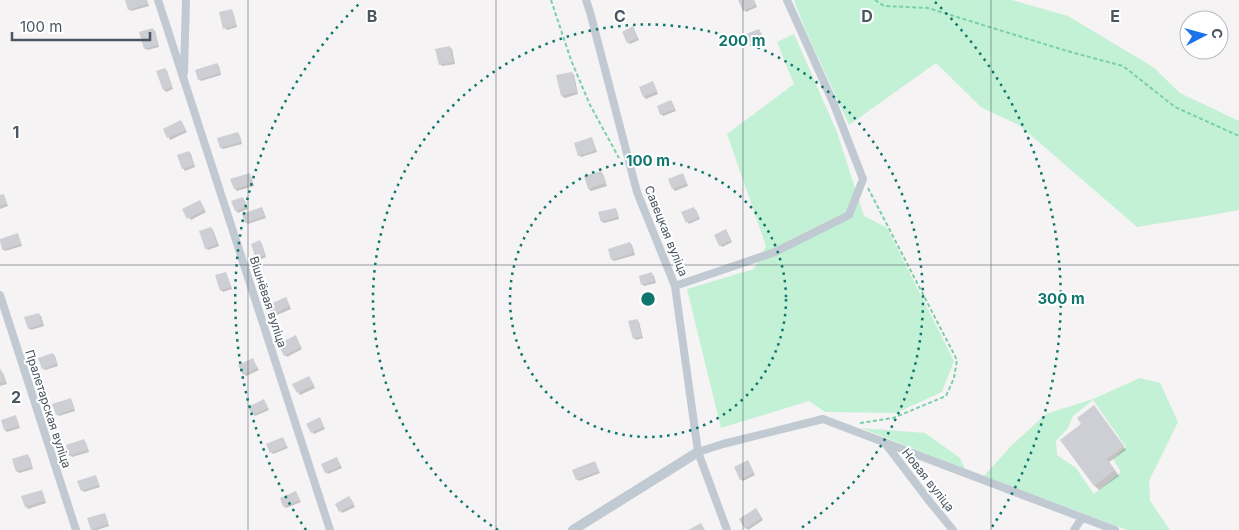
<svg xmlns="http://www.w3.org/2000/svg" width="1239" height="530" font-family="Inter,sans-serif">
<style>
.green{fill:#c3f1d5;fill-rule:evenodd}
.shadow{fill:#0003}
.building{fill:#cdcfd5}
.lines{fill:none;stroke-linecap:round;stroke-linejoin:round}
.path{stroke:#7ad0a6;stroke-width:2;stroke-dasharray:4 2.5;stroke-linecap:butt}
.minor{stroke:#c1cad2;stroke-width:8}
.tertiary{stroke:#c1cad2;stroke-width:10}
.grid{fill:none;stroke:#4a5661;stroke-width:1;stroke-opacity:0.55}
.ring{fill:none;stroke:#0f766e;stroke-width:2.5;stroke-dasharray:2.5 5}
.labels{text-anchor:middle;stroke-width:4;stroke-linejoin:round;paint-order:stroke}
.street-label{font-size:12px;fill:#4a5661;stroke:#fff}
.grid-label{font-size:16px;text-anchor:middle;font-weight:bold;fill:#4a5661;stroke:#fff;stroke-width:4;stroke-linejoin:round;paint-order:stroke}
.centre{fill:#0f766e;stroke:#fff;stroke-width:2.5}
.ring-label{font-size:15px;text-anchor:middle;font-weight:bold;fill:#0f766e;stroke:#fff;stroke-width:4;stroke-linejoin:round;paint-order:stroke}
</style>
<rect width="100%" height="100%" fill="#f5f3f3"/>
<path class="green" d="M 794,0 L 1012,0 L 1068,16 L 1153,67 L 1180,93 L 1239,121 L 1239,210 C 1205,217 1171,221 1137,227 L 1019,125 L 982,108 L 936,63 L 849,125 L 805,29 Z
M 794,34 L 837,132 L 864,216 L 887,228 L 954,361 L 942,392 L 896,413 L 825,412 L 809,401 L 721,428 L 687,289 L 754,269 L 766,246 L 727,134 L 794,84 L 777,42 Z
M 1140,378 L 1160,383 L 1178,422 L 1149,481 L 1150,501 L 1170,530 L 1127,530 L 984,476 L 1011,446 L 1046,414 L 1093,399 ZM 1093,400 L 1126,447 L 1113,459 L 1121,472 L 1094,494 L 1076,468 L 1057,455 L 1056,441 L 1068,428 L 1073,416 Z
M 861,428 L 925,433 L 960,458 L 965,469 Z"/>
<path class="shadow" d="M 127,0 L 147,0 L 149,6 L 131,11 L 129,9 Z
M 739,0 L 754,0 L 757,7 L 746,12 L 744,10 Z
M 231,10 L 233,12 L 237,27 L 227,30 L 225,28 Z
M 633,28 L 639,40 L 630,44 L 628,42 Z
M 152,29 L 155,31 L 159,47 L 147,50 L 145,48 Z
M 759,30 L 764,39 L 753,44 L 751,42 Z
M 449,47 L 452,49 L 455,64 L 442,66 L 440,64 Z
M 217,64 L 219,66 L 221,75 L 201,81 L 199,79 Z
M 165,69 L 167,71 L 173,89 L 166,92 L 164,90 Z
M 572,73 L 574,75 L 578,94 L 565,98 L 562,96 Z
M 653,83 L 658,94 L 646,99 L 644,97 Z
M 671,102 L 673,104 L 676,111 L 663,116 L 661,114 Z
M 181,122 L 187,132 L 170,140 L 165,129 Z
M 238,133 L 240,136 L 242,144 L 223,149 L 221,147 Z
M 591,139 L 593,141 L 597,152 L 581,157 L 579,155 Z
M 189,152 L 191,154 L 195,167 L 185,171 L 183,168 Z
M 601,172 L 603,174 L 607,186 L 591,191 L 589,189 L 585,177 Z
M 249,175 L 251,177 L 254,186 L 237,191 L 235,189 Z
M 684,177 L 688,186 L 675,191 L 673,189 L 670,180 Z
M 3,196 L 5,198 L 8,206 L 0,209 L 0,197 Z
M 243,199 L 245,201 L 248,209 L 238,213 L 236,211 Z
M 200,202 L 206,212 L 191,220 L 184,210 Z
M 261,208 L 263,210 L 266,218 L 248,224 L 246,222 Z
M 615,209 L 617,211 L 619,219 L 604,223 L 602,221 Z
M 696,210 L 700,219 L 689,224 L 683,213 Z
M 211,228 L 213,230 L 219,246 L 208,250 L 206,248 Z
M 726,230 L 732,242 L 722,247 L 720,245 Z
M 17,235 L 19,237 L 22,246 L 5,251 L 3,249 L 0,240 Z
M 260,242 L 262,244 L 266,257 L 259,260 L 257,258 Z
M 630,243 L 632,245 L 635,255 L 614,261 L 612,259 Z
M 225,273 L 227,275 L 232,289 L 223,292 L 221,290 Z
M 651,274 L 654,276 L 656,283 L 644,286 L 642,284 Z
M 287,300 L 291,309 L 275,316 L 273,314 Z
M 38,314 L 41,316 L 44,326 L 31,330 L 29,328 Z
M 637,320 L 639,322 L 643,338 L 636,340 L 634,338 Z
M 297,339 L 302,349 L 287,357 L 285,355 Z
M 53,354 L 55,356 L 58,366 L 45,370 L 43,368 Z
M 253,360 L 259,370 L 246,376 L 244,374 Z
M 0,371 L 3,373 L 7,384 L 0,386 Z
M 309,377 L 315,388 L 300,395 L 294,384 Z
M 70,399 L 72,401 L 75,411 L 59,416 L 57,414 Z
M 264,400 L 269,410 L 255,416 L 253,414 Z
M 1097,410 L 1126,450 L 1109,462 L 1119,476 L 1099,490 L 1095,486 L 1061,440 L 1083,424 Z
M 15,417 L 17,419 L 20,428 L 7,432 L 5,430 L 2,421 Z
M 320,419 L 325,429 L 314,434 L 312,432 Z
M 84,441 L 86,443 L 89,452 L 72,457 L 70,455 Z
M 284,441 L 288,448 L 273,454 L 271,452 Z
M 28,456 L 30,458 L 33,469 L 19,473 L 17,471 Z
M 336,458 L 342,468 L 328,474 L 326,472 Z
M 748,461 L 755,475 L 743,481 L 741,479 Z
M 596,465 L 600,473 L 579,481 L 577,479 Z
M 95,477 L 97,479 L 100,487 L 84,492 L 82,490 Z
M 41,491 L 43,493 L 46,503 L 28,509 L 26,506 Z
M 297,495 L 301,502 L 286,508 L 284,506 Z
M 351,499 L 355,507 L 342,513 L 336,504 Z
M 758,512 L 763,520 L 748,530 L 746,528 Z
M 104,514 L 106,516 L 109,526 L 97,530 L 93,530 L 92,529 Z"/>
<path class="building" d="M 125,0 L 147,0 L 148,4 L 128,10 Z
M 738,0 L 754,0 L 756,5 L 743,11 Z
M 232,9 L 236,25 L 223,29 L 219,12 Z
M 633,26 L 638,38 L 627,43 L 622,32 Z
M 153,28 L 158,45 L 144,49 L 139,32 Z
M 759,29 L 763,37 L 750,43 L 746,34 Z
M 450,46 L 453,62 L 439,65 L 435,49 Z
M 217,63 L 220,73 L 198,80 L 195,70 Z
M 165,68 L 172,87 L 163,90 L 156,71 Z
M 572,72 L 577,92 L 561,96 L 556,75 Z
M 653,81 L 657,91 L 643,97 L 639,87 Z
M 671,100 L 675,109 L 660,115 L 657,106 Z
M 181,120 L 186,130 L 167,138 L 163,129 Z
M 238,132 L 241,142 L 220,148 L 217,138 Z
M 592,137 L 596,150 L 578,156 L 574,143 Z
M 189,151 L 194,165 L 182,169 L 177,155 Z
M 601,171 L 606,183 L 588,189 L 584,176 Z
M 250,173 L 252,184 L 234,189 L 230,179 Z
M 683,173 L 687,183 L 672,189 L 668,179 Z
M 4,194 L 7,204 L 0,206 L 0,195 Z
M 243,197 L 247,207 L 235,211 L 231,201 Z
M 200,200 L 205,210 L 187,219 L 182,209 Z
M 262,207 L 265,216 L 245,223 L 242,214 Z
M 694,207 L 699,217 L 686,223 L 681,212 Z
M 616,208 L 618,217 L 601,222 L 598,212 Z
M 211,227 L 217,244 L 205,249 L 199,231 Z
M 726,229 L 731,240 L 719,246 L 714,235 Z
M 18,233 L 21,244 L 2,250 L 0,239 Z
M 260,240 L 265,255 L 256,259 L 251,244 Z
M 630,242 L 633,253 L 611,260 L 608,249 Z
M 226,272 L 231,287 L 220,291 L 215,275 Z
M 652,272 L 654,281 L 641,285 L 639,276 Z
M 286,297 L 290,306 L 272,315 L 268,305 Z
M 39,313 L 42,324 L 28,329 L 24,317 Z
M 637,319 L 642,336 L 633,339 L 628,321 Z
M 296,335 L 301,347 L 284,356 L 278,344 Z
M 53,353 L 57,364 L 42,369 L 38,358 Z
M 253,358 L 257,368 L 243,375 L 238,365 Z
M 1,369 L 5,382 L 0,383 L 0,370 Z
M 309,376 L 314,385 L 297,393 L 292,384 Z
M 71,398 L 74,409 L 56,415 L 52,404 Z
M 264,399 L 268,408 L 252,415 L 248,407 Z
M 1094,405 L 1124,446 L 1107,459 L 1115,470 L 1094,486 L 1060,440 L 1081,424 L 1077,418 Z
M 16,415 L 19,426 L 4,430 L 1,420 Z
M 320,417 L 324,427 L 311,433 L 306,424 Z
M 283,437 L 287,446 L 270,453 L 266,444 Z
M 84,439 L 88,450 L 69,456 L 66,445 Z
M 28,454 L 32,467 L 16,472 L 12,459 Z
M 337,457 L 341,466 L 325,473 L 321,464 Z
M 748,460 L 754,473 L 740,480 L 734,467 Z
M 595,461 L 599,471 L 576,480 L 572,470 Z
M 96,475 L 99,485 L 81,491 L 77,481 Z
M 42,490 L 45,501 L 25,507 L 21,496 Z
M 296,491 L 300,500 L 283,507 L 280,498 Z
M 349,496 L 354,504 L 339,512 L 335,504 Z
M 756,508 L 762,518 L 745,529 L 739,519 Z
M 105,513 L 108,524 L 91,530 L 87,518 Z
M 701,523 L 705,530 L 688,530 Z"/>
<g class="lines">
<path class="path" d="M 551,0 L 571,60 L 590,105 L 619,158
M 875,0 L 884,6 L 928,8 L 1067,51 L 1123,66 L 1175,107 L 1239,136
M 860,423 L 893,418 L 946,396 L 954,378 L 957,360 L 868,188"/>
<path class="minor" d="M 158,0 L 330,530
M 586,0 L 590,12 L 637,192 L 675,286 L 698,452 L 727,530
M 184,73 L 186,0
M 675,286 L 775,252 L 849,215 L 863,179 L 833,102 L 787,0
M 0,295 L 76,530
M 885,443 L 930,502 L 953,530
M 698,452 L 723,444 L 823,419 L 1115,530
M 1074,530 L 1082,518"/>
<path class="tertiary" d="M 573,530 L 698,452"/>
</g>
<path class="grid" d="M 248,0 L 248,530M 496,0 L 496,530M 743,0 L 743,530M 991,0 L 991,530M 0,265 L 1239,265"/>
<g class="ring">
<circle cx="648" cy="299" r="138"/>
<path d="M498 530A275 275 0 1 1 798 530"/>
<path d="M306 530A413 413 0 0 1 361 2M935 2A413 413 0 0 1 990 530"/>
</g>
<g class="labels">
<g class="street-label">
<text transform="translate(666 231) rotate(68)" y="4">Савецкая вуліца</text>
<text transform="translate(268 302) rotate(72)" y="4">Вішнёвая вуліца</text>
<text transform="translate(48 409) rotate(72)" y="4">Пралетарская вуліца</text>
<text transform="translate(928 480) rotate(52)" y="4">Новая вуліца</text>
</g>
</g>
<g class="grid-label">
<text x="372" y="22">B</text>
<text x="620" y="22">C</text>
<text x="867" y="22">D</text>
<text x="1115" y="22">E</text>
<text x="16" y="138">1</text>
<text x="16" y="403">2</text>
</g>
<circle cx="648" cy="299" r="8" class="centre"/>
<g class="ring-label">
<text x="742" y="46">200 m</text>
<text x="648" y="166">100 m</text>
<text x="1061" y="304">300 m</text>
</g>
<g transform="translate(1204 35) rotate(84)"><circle r="24" fill="#ffffff" stroke="#b7bbc0"/>
<path d="M0-4L9 19L0 12L-9 19Z" fill="#1a73e8"/>
<text y="-8" font-size="14" font-weight="bold" text-anchor="middle" fill="#4a5661">С</text>
</g>
<path d="M12 32v8h138v-8" fill="none" stroke="#4a5661" stroke-width="2.5"/>
<text x="20" y="32" font-size="15" fill="#4a5661" stroke="#ffffff" stroke-width="4" paint-order="stroke">100 m</text>
</svg>
